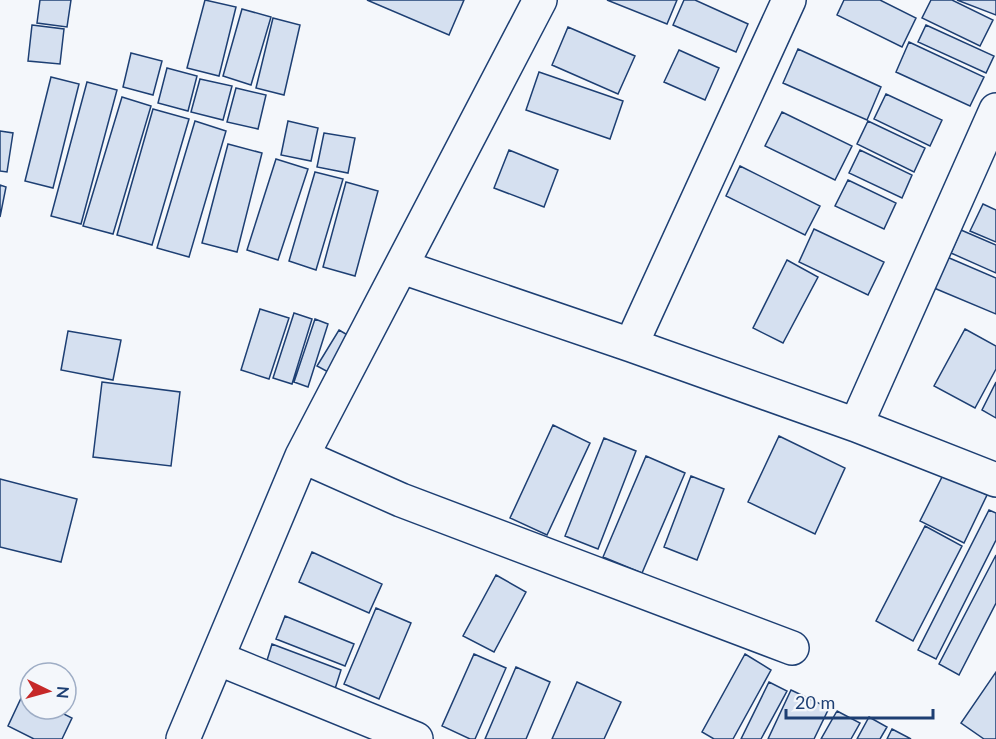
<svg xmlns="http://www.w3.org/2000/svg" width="996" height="739" font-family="Lato,sans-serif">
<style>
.building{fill:#d5e0f0;stroke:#1d3f73;stroke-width:1.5}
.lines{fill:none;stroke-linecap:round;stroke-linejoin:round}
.street-casing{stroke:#1d3f73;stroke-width:36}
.street{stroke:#f4f7fb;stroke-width:33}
</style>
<rect width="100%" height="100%" fill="#f4f7fb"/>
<path class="building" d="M 40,0 L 71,0 L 67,27 L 37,23 Z
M 205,0 L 236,7 L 219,76 L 187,68 Z
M 367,0 L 464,0 L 449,35 Z
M 607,0 L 677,0 L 667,24 Z
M 684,0 L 695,0 L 748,24 L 736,52 L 673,25 Z
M 844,0 L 880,0 L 916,18 L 902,47 L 837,15 Z
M 931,0 L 952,0 L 993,20 L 980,46 L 922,18 Z
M 957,0 L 996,0 L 996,15 Z
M 242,9 L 271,17 L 251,85 L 223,76 Z
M 273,18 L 300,25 L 284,95 L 256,88 Z
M 32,25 L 64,29 L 60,64 L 28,61 Z
M 926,25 L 994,56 L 986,73 L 918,42 Z
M 568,27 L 635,56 L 618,94 L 552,65 Z
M 909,42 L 984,77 L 970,106 L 896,72 Z
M 798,49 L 881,87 L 867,120 L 783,83 Z
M 679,50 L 719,68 L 705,100 L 664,82 Z
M 131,53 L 162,61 L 153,95 L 123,87 Z
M 167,68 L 197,76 L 188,111 L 158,103 Z
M 539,72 L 623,101 L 610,139 L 526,110 Z
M 51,77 L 79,84 L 53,188 L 25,181 Z
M 200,79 L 232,86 L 223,120 L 191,112 Z
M 87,82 L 117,90 L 81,224 L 51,216 Z
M 236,88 L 266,95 L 258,129 L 227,122 Z
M 886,94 L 942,120 L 930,146 L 874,119 Z
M 122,97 L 151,106 L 113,234 L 83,226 Z
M 153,109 L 189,119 L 152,245 L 117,235 Z
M 782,112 L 852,146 L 835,180 L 765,146 Z
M 195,121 L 226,131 L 189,257 L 157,248 Z
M 288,121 L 318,128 L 311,161 L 281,155 Z
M 868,121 L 925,148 L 914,172 L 857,144 Z
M 0,131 L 13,133 L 7,172 L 0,171 Z
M 324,133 L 355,138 L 348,173 L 317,167 Z
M 228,144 L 262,153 L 237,252 L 202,243 Z
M 509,150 L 558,170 L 544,207 L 494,188 Z
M 860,150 L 912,175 L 902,198 L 849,173 Z
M 276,159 L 308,169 L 278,260 L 247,250 Z
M 740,166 L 820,206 L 805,235 L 726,196 Z
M 315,172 L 343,179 L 316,270 L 289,261 Z
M 848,180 L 896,203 L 884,229 L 835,206 Z
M 346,182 L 378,191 L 355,276 L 323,267 Z
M 0,185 L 6,187 L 0,217 Z
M 983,204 L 996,210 L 996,242 L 970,231 Z
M 814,229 L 884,262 L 868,295 L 799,262 Z
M 961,230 L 996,245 L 996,273 L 951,253 Z
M 947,257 L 996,278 L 996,314 L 934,288 Z
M 787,260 L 818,277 L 783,343 L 753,328 Z
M 260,309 L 289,318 L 269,379 L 241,370 Z
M 294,313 L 312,319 L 292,384 L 273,378 Z
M 315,319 L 328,324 L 308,387 L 294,382 Z
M 965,329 L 996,346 L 996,369 L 975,408 L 934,386 Z
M 339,330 L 351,337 L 330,373 L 317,366 Z
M 68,331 L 121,340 L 113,380 L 61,370 Z
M 102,382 L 180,392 L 171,466 L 93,457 Z
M 996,382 L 996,418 L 982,410 Z
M 553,425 L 590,443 L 547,535 L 510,518 Z
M 779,436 L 845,468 L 815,534 L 748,502 Z
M 604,438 L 636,451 L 598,549 L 565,536 Z
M 646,456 L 685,473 L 642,573 L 603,557 Z
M 944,473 L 987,495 L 964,543 L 920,521 Z
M 691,476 L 724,489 L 697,560 L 664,547 Z
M 0,479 L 77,499 L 61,562 L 0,547 Z
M 989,510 L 996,513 L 996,540 L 936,659 L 918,650 Z
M 925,526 L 962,546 L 913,641 L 876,621 Z
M 312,552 L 382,584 L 369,613 L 299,582 Z
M 996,555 L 996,603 L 959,675 L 939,664 Z
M 496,575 L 526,592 L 494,652 L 463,636 Z
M 376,608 L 411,623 L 379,699 L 344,684 Z
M 285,616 L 354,644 L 345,666 L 276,639 Z
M 272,644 L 341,670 L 334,692 L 265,667 Z
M 474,654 L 506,668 L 475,739 L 470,739 L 442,726 Z
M 745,654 L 771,670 L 733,739 L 714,739 L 702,732 Z
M 516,667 L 550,682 L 526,739 L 485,739 Z
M 996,672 L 996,739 L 984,739 L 961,723 Z
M 577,682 L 621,702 L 604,739 L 552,739 Z
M 769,682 L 787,691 L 761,739 L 741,739 Z
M 791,690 L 829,708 L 814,739 L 768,739 Z
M 23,694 L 30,697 L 30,709 L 54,709 L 72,718 L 62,739 L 34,739 L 8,726 Z
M 837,711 L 860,723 L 851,739 L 821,739 Z
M 869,717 L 887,727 L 880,739 L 857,739 Z
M 892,729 L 911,739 L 887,739 Z"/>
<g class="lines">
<defs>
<path id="street" d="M 402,267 L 631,345 L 856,425 L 996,480
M 631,345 L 789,0
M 856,425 L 996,110
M 302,456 L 401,500 L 792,648
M 217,658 L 416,739
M 183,739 L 302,456 L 540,0"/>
</defs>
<use href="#street" class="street-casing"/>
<use href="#street" class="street"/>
</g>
<g transform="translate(48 691) rotate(95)"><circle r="28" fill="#f4f7fb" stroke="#9eadc5" stroke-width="1.5"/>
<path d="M0-4.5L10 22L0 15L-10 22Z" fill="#c62828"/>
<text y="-9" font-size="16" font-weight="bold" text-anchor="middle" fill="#1d3f73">N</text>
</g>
<path d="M786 709v9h147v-9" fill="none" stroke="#1d3f73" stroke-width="3"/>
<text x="795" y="709" font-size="18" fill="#1d3f73" stroke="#f4f7fb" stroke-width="4.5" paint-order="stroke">20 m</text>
</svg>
